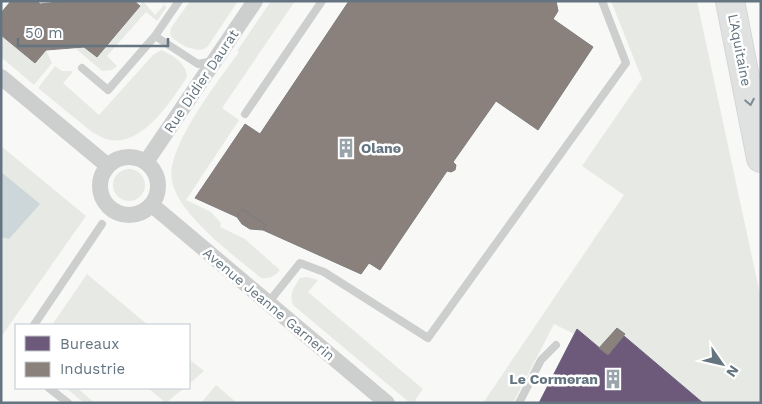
<svg xmlns="http://www.w3.org/2000/svg" width="762" height="404" font-family="'Work Sans',sans-serif">
<style>
.green{fill:#e7eae4}
.water{fill:#cdd6d8}
.offices{fill:#6d597a;stroke:#6a617c}
.industry{fill:#8a817c;stroke:#7f7d7e}
.lines{fill:none;stroke-linecap:round;stroke-linejoin:round}
.motorway-casing{stroke:#d5d6d6;stroke-width:30}
.service{stroke:#cdcece;stroke-width:8}
.minor{stroke:#cdcece;stroke-width:16}
.motorway{stroke:#e0e1e1;stroke-width:28}
.oneway{stroke:#7d8b94}
.labels{text-anchor:middle;stroke-width:5;stroke-linejoin:round;paint-order:stroke}
.street-label{font-size:14px;fill:#647581;stroke:#fff}
.poi-label{font-size:14px;font-weight:bold;fill:#647581;stroke:#fff;text-anchor:start}
</style>
<rect width="100%" height="100%" fill="#f8f8f7"/>
<path class="green" d="M 143,1 L 155,15 L 165,4 L 166,8 L 157,21 L 146,12 L 107,56 L 117,66 L 112,70 L 102,71 L 75,48 L 84,47 L 97,57 Z
M 190,1 L 238,1 L 208,46 L 204,49 L 198,50 L 186,47 L 172,38 L 170,34 L 171,28 Z
M 271,1 L 295,1 L 222,108 L 239,120 L 186,200 L 211,212 L 221,223 L 220,227 L 245,239 L 280,270 C 275,276 270,279 261,278 C 235,256 179,216 172,181 C 165,148 220,79 239,52 L 237,51 Z
M 611,1 L 697,1 L 761,299 L 761,403 L 703,403 L 624,336 L 625,334 L 617,328 L 599,348 L 577,329 L 574,334 L 554,324 L 513,403 L 483,403 L 624,195 L 582,166 L 642,79 Z
M 1,35 L 35,63 L 46,50 L 52,63 L 34,85 L 1,57 Z
M 161,50 C 174,56 186,63 187,77 C 171,101 143,146 110,140 C 104,139 98,135 92,132 L 38,88 L 55,66 L 62,71 L 72,71 L 73,72 L 63,83 L 99,115 L 153,55 Z
M 1,146 L 86,216 L 1,337 Z
M113 185a16 16 0 1 1 32 0a16 16 0 1 1-32 0Z
M 87,274 L 148,325 L 52,325 Z
M 307,277 L 318,280 L 308,292 L 423,389 L 415,400 L 417,403 L 410,403 L 293,305 C 289,294 294,287 300,278 Z
M 189,359 L 204,371 L 189,384 Z
M 216,385 L 237,403 L 201,403 Z
M 66,388 L 77,388 L 95,403 L 84,403 Z
M 148,388 L 184,388 L 166,403 Z"/>
<path class="water" d="M 1,172 L 40,204 L 9,239 L 1,237 Z"/>
<path class="offices" d="M 577,329 L 608,355 L 624,336 L 703,403 L 539,403 Z"/>
<path class="industry" d="M 11,1 L 37,1 L 40,4 L 67,1 L 134,1 L 140,6 L 97,57 L 84,47 L 46,50 L 35,63 L 1,35 L 1,13 Z
M 349,1 L 556,1 L 558,11 L 553,19 L 593,47 L 538,130 L 496,101 L 453,162 L 456,165 L 455,170 L 451,172 L 447,171 L 380,270 L 369,263 L 361,274 L 263,230 L 266,225 L 242,209 L 237,217 L 195,198 L 245,124 L 260,134 Z
M 242,209 L 266,225 L 263,230 L 250,229 L 242,224 L 237,217 Z
M 617,328 L 625,334 L 608,355 L 599,348 Z"/>
<g class="lines">
<defs>
<path id="motorway" d="M 730,1 L 761,158"/>
</defs>
<use href="#motorway" class="motorway-casing"/>
<path class="service" d="M 155,36 L 198,64 L 213,61
M 82,68 L 108,90 L 155,36 L 179,1
M 245,114 L 322,1
M 268,303 L 300,263 L 324,272 L 428,338 L 626,63 L 602,1
M 34,325 L 102,224
M 49,388 L 68,403
M 519,403 L 541,360 L 556,345"/>
<path class="minor" d="M 1,77 L 108,166
M100 186a29 29 0 1 1 58 0a29 29 0 1 1-58 0Z
M 146,162 L 255,1
M 152,205 L 387,403"/>
<use href="#motorway" class="motorway"/>
</g>
<defs><path id="oneway-chevron" d="M-2-3.5L2.5 0L-2 3.5" fill="none" stroke-width="1.6" stroke-linecap="round" stroke-linejoin="round" transform="scale(1.25)"/></defs>
<use class="oneway" href="#oneway-chevron" transform="translate(750 102) rotate(79)"/>
<defs>
<symbol id="building-bare" viewBox="-9 -9 18 18"><path d="M-4-6H4V6H1V3H-1V6H-4ZM-2.5-4.3h1.7v1.8h-1.7ZM.8-4.3h1.7v1.8H.8ZM-2.5-1h1.7V.8h-1.7ZM.8-1h1.7V.8H.8Z" fill="#98a3aa" stroke="#fff" stroke-width="2.5" paint-order="stroke"/></symbol>
</defs>
<g fill-rule="evenodd">
<use href="#building-bare" x="332" y="134" width="28" height="28"/>
<use href="#building-bare" x="599" y="365" width="28" height="28"/>
</g>
<g class="labels">
<g class="street-label">
<text transform="translate(740 50) rotate(79)" y="5">L'Aquitaine</text>
<text transform="translate(201 81) rotate(-56)" y="5">Rue Didier Daurat</text>
<text transform="translate(269 304) rotate(40)" y="5">Avenue Jeanne Garnerin</text>
</g>
<g class="poi-label">
<text x="361" y="153">Olano</text>
<text x="598" y="384" text-anchor="end">Le Cormoran</text>
</g>
</g>
<rect width="762" height="404" fill="none" stroke="#647581" stroke-width="5"/>
<rect x="15" y="324" width="175" height="65" fill="#ffffff" stroke="#c1c8cd"/>
<rect x="25" y="336" width="25" height="15" fill="#6d597a" stroke="#c1c8cd"/>
<text x="60" y="349" font-size="15" fill="#647581">Bureaux</text>
<rect x="25" y="362" width="25" height="15" fill="#8a817c" stroke="#c1c8cd"/>
<text x="60" y="374" font-size="15" fill="#647581">Industrie</text>
<g transform="translate(722 364) rotate(124)" stroke="#ffffff" stroke-width="4" paint-order="stroke">
<path d="M0-4L9 19L0 12L-9 19Z" fill="#647581"/>
<text y="-8" font-size="14" font-weight="bold" text-anchor="middle" fill="#647581">N</text>
</g>
<path d="M18 38v8h150v-8" fill="none" stroke="#647581" stroke-width="2.5"/>
<text x="25" y="38" font-size="15" fill="#647581" stroke="#ffffff" stroke-width="4" paint-order="stroke">50 m</text>
</svg>
